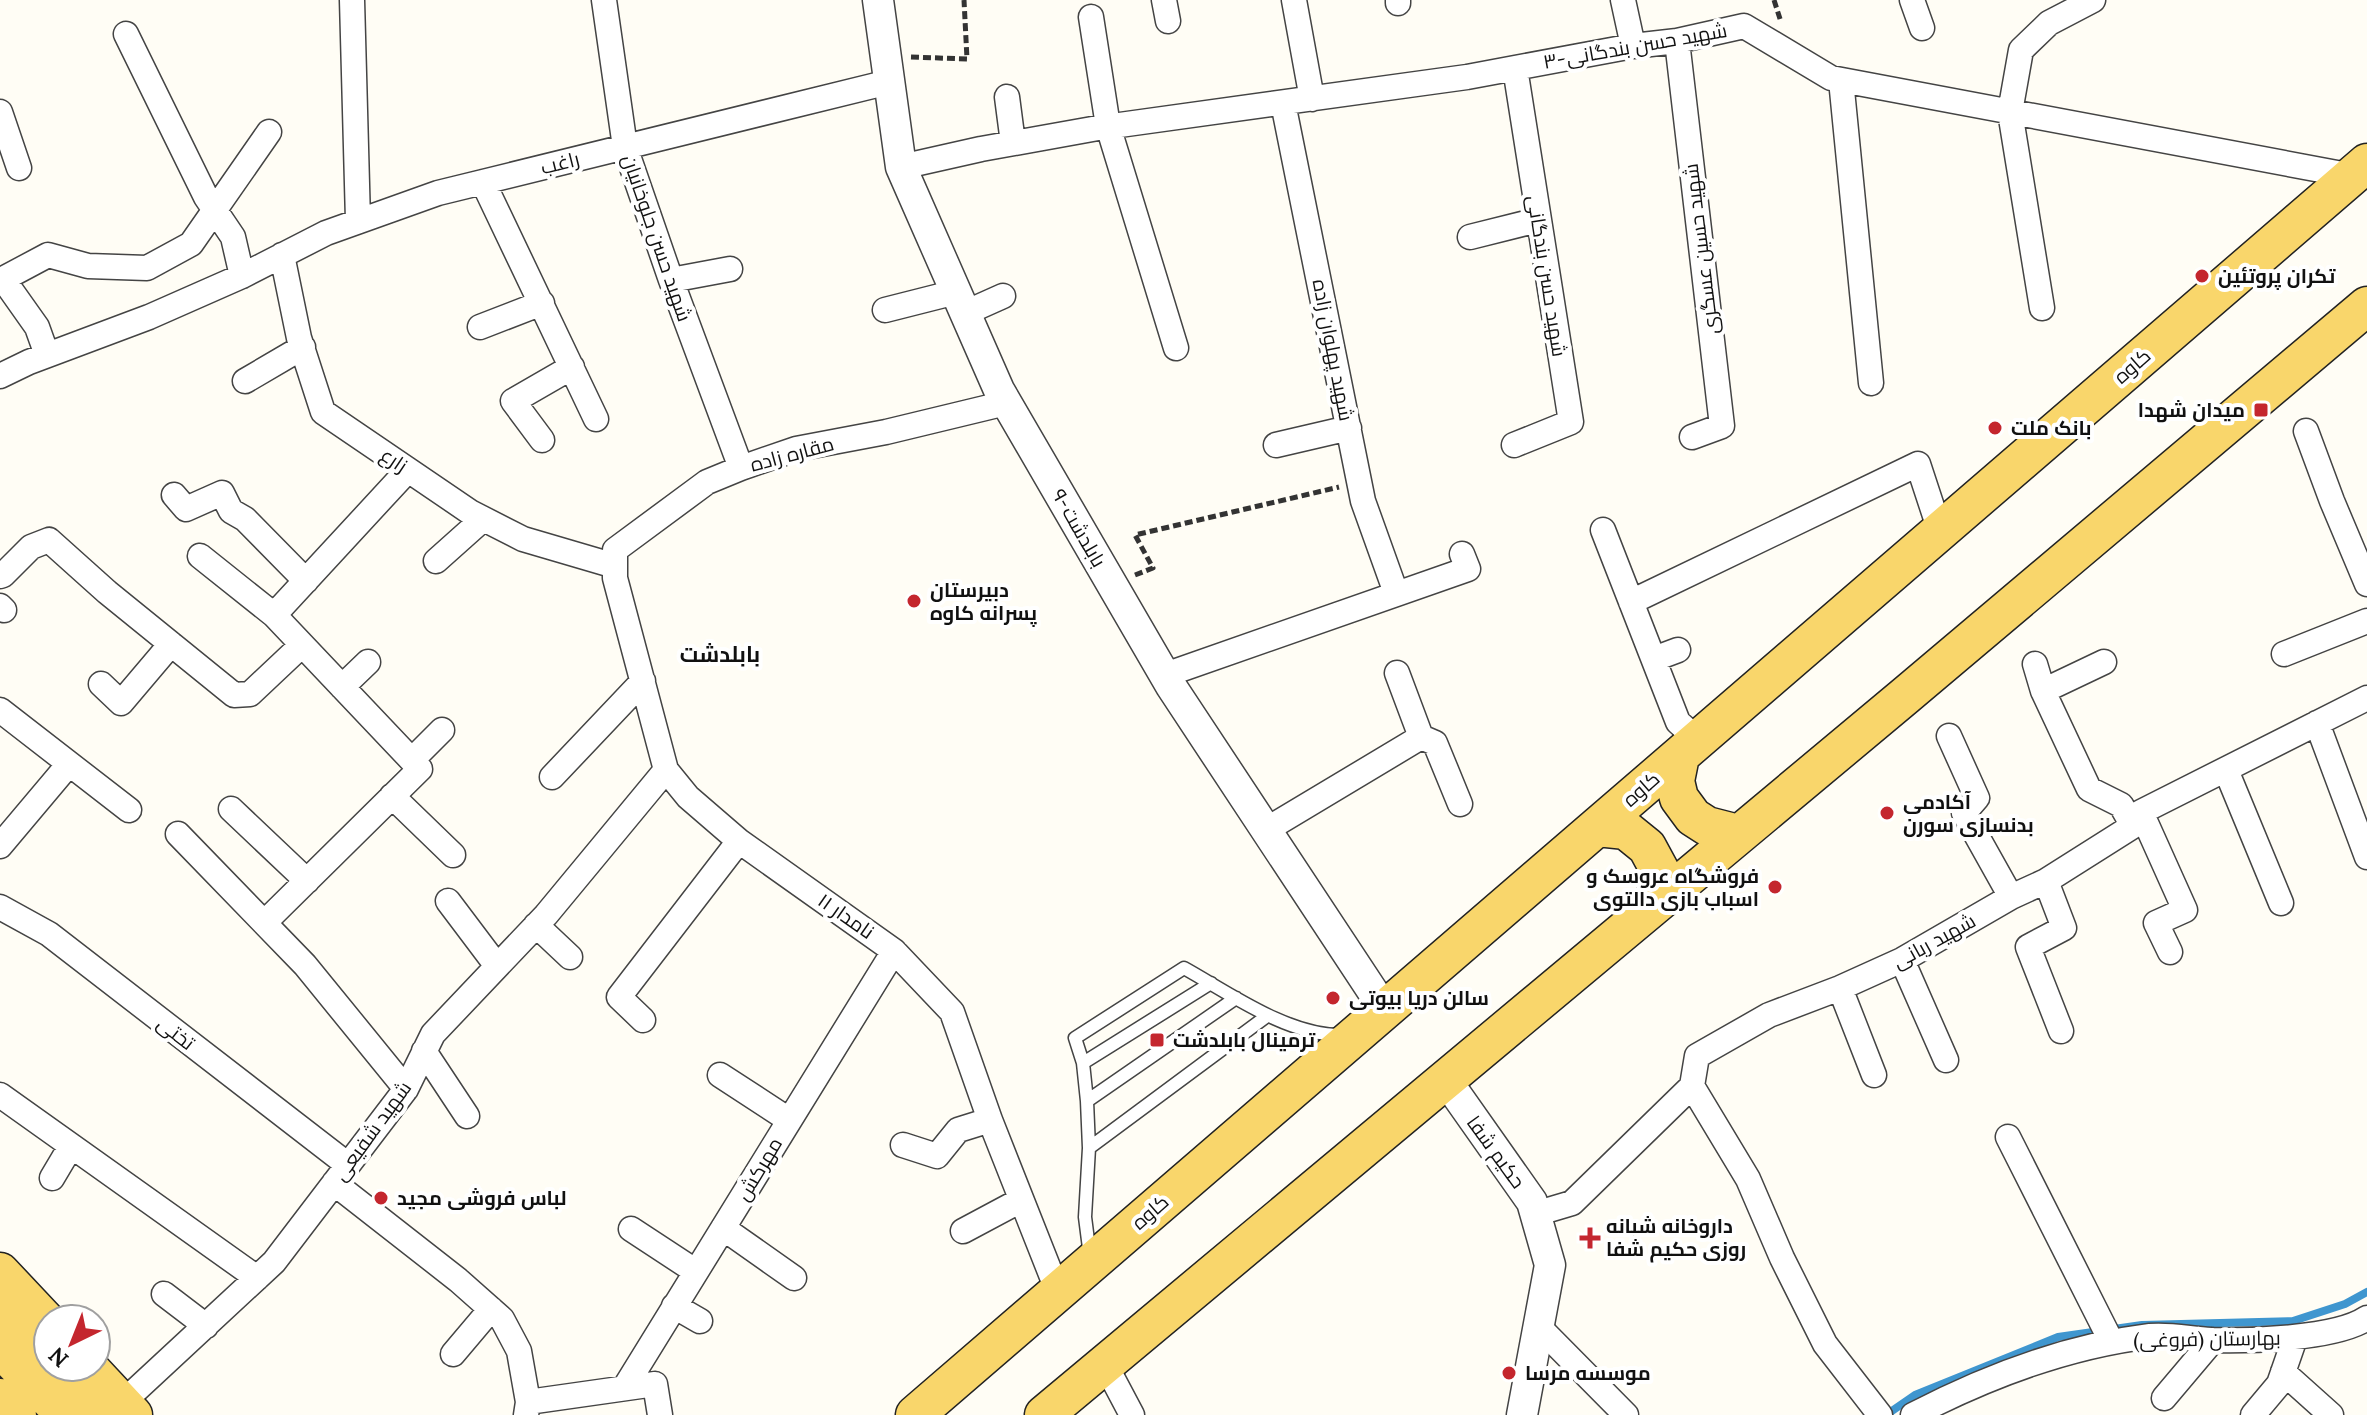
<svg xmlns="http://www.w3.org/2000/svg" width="2367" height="1415" font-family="Lora,Cairo,serif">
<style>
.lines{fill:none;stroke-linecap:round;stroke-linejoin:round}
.stream{stroke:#3f96cf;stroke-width:8}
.service-casing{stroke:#444;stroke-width:15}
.minor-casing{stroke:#444;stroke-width:27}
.tertiary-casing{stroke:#444;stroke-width:33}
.primary-casing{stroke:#222;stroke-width:41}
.path{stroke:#333;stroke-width:5;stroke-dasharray:8 4;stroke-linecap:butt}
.service{stroke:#fff;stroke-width:12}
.minor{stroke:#fff;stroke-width:24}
.tertiary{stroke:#fff;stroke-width:30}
.primary{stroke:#f9d66b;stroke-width:38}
.poi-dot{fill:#c4262e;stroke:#fff;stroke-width:3}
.labels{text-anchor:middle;stroke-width:8;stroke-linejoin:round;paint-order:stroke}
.street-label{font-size:20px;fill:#111;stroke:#fff}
.poi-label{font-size:20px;font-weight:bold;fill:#111;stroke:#fff;text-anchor:start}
.neighbourhood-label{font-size:22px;font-weight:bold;fill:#111;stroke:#fff}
</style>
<rect width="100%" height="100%" fill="#fffdf5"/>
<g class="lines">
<path class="stream" d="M 1886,1415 L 1915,1395 L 2058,1337 L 2142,1325 L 2293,1321 L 2345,1304 L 2367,1292"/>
<defs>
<path id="service" d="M 1083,1063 L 1211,983
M 1087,1101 L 1236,998
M 1089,1148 L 1267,1016
M 1090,1256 L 1085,1217 L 1089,1148 L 1087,1101 L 1083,1063 L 1075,1038 L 1184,968 C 1229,993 1287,1035 1340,1035"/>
<path id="minor" d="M 352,0 L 358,221
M 604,0 L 625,147 L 671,280 L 741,468
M 1164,0 L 1168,21
M 1294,0 L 1312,99
M 1398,0 L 1398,3
M 1623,0 L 1633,46
M 1912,0 L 1922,28
M 1091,17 L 1108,126 L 1176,348
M 126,34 L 206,197 L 233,237 L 242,276
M 1677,41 L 1722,426 L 1692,437
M 1841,80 L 1871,383
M 1007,97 L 1013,143
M 1283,103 L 1363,501 L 1396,593
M 0,112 L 19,168
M 901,167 L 981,149 L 1098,128 L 1467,77 L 1633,46 L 1677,41 L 1744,26 L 1831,78 L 2353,176
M 483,182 L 596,419
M 1470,237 L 1538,220
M 282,255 L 299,338 L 323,412 L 470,512 L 523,539 L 615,566
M 671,280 L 730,269
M 2042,308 L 2010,112 L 2021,50 L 2049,23 L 2093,0
M 885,310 L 956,292
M 965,313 L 1003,296
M 480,327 L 542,303
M 47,355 L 37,327 L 3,279 L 48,255 L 88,266 L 147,268 L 191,244 L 269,132
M 0,376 L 29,362 L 149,317 L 242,276 L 326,233 L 438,193 L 889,82
M 245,381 L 303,347
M 1006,403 L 886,432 L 796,449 L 741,468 L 707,482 L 615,550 L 615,578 L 666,770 L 688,797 L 739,841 L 894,951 L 952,1012 L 990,1120 L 1058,1292
M 2306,431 L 2332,501 L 2367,584
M 542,440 L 513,401 L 572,367
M 1276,445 L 1349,428
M 1514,445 L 1571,422 L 1515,68
M 174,495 L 186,509 L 222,493 L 231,511 L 245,519 L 306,581
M 1603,530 L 1678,722 L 1698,740
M 200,556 L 274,615 L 420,769 L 265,922
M 436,561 L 483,519
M 0,576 L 3,575 L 31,547 L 49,540 L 107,592 L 234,695 L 250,694 L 302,645
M 1631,602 L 1918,464 L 1940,531
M 0,606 L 4,610
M 274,615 L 408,470
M 2284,654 L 2367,621
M 1654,659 L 1678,650
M 2035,664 L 2043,691 L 2089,789 L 2121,805 L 2133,826
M 1397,673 L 1421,737 L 1435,743 L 1460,804
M 1165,675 L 1468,569 L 1462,554
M 101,684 L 121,703 L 171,644
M 342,687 L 368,662
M 2043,691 L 2104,662
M 0,710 L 129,810
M 2317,723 L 2367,857
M 1949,736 L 1977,798 L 1964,813 L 2011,897
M 412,760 L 442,730
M 2226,770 L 2281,903
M 552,777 L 643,681
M 392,796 L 453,855
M 231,809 L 307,881
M 2141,812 L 2185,910 L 2156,923 L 2170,952
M 1266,830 L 1421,737
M 178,834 L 305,965 L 406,1089
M 0,846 L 69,764
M 2046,881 L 2064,928 L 2028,947 L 2061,1031
M 448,901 L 497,966
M 0,907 L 49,934 L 348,1165
M 536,925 L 570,957
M 1902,960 L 1946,1060
M 1840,988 L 1874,1075
M 643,1020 L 619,997 L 739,841
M 424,1051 L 467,1116
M 720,1075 L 789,1120
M 1692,1086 L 1748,1179 L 1782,1258 L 1825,1344 L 1880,1415
M 0,1095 L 257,1278
M 2008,1137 L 2111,1341
M 903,1145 L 937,1156 L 958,1130 L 990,1120
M 52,1178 L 71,1146
M 334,1183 L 458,1280 L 502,1319 L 519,1351 L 528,1402 L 526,1415
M 1535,1214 L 1572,1203 L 1692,1086 L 1697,1056 L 1769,1015 L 1840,988 L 1902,960 L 2011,897 L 2046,881 L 2133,826 L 2141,812 L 2367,698
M 723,1228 L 794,1278
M 631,1229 L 695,1271
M 963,1231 L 1021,1200
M 164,1294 L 206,1326
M 674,1306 L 700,1321
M 1538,1326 L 1626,1415
M 453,1354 L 491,1309
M 1105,1364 L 1132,1415
M 2283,1372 L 2331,1415
M 625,1387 L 894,951
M 2164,1398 L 2213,1340
M 528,1402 L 655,1384 L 660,1415
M 122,1403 L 274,1262 L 406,1089 L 433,1034 L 546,915 L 666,770
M 1913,1415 C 1986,1377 2068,1346 2150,1336 C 2170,1334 2191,1339 2211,1340 C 2249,1341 2336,1339 2367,1318
M 2253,1415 L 2279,1384 L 2295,1338"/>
<path id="tertiary" d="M 878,0 L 901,167 L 999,390 L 1171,686 L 1385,1010
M 1446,1080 L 1532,1202 L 1550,1265 L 1522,1415"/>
<path id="primary" d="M 1680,756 L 1675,781 L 1679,798 L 1693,817 L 1707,826 L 1738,834
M 1597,827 L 1626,830 L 1647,847 L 1660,871 L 1655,904
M 0,1272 L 48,1323
M 1,1309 L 48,1359
M 0,1348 L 65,1415
M 55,1367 L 101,1415
M 91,1370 L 133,1415
M 0,1398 L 17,1415
M 915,1415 L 2367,163
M 1044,1415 L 1905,696 L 2367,306"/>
</defs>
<use href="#service" class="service-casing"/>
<use href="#minor" class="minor-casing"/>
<use href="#tertiary" class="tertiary-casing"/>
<use href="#primary" class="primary-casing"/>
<path class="path" d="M 1774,0 L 1781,22
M 911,57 L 967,59 L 964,0
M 1135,575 L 1153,568 L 1135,535 L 1339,487"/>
<use href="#service" class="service"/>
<use href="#minor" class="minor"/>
<use href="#tertiary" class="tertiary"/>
<use href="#primary" class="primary"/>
</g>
<g class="poi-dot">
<circle cx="2202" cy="276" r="8"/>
<rect x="2253" y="402" width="16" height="16" rx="4"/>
<circle cx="1995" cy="428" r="8"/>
<circle cx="914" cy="601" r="8"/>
<circle cx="1887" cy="813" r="8"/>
<circle cx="1775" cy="887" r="8"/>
<circle cx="1333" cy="998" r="8"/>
<rect x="1149" y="1032" width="16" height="16" rx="4"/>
<circle cx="381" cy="1198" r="8"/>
<path d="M1586 1226h8v8h8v8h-8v8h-8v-8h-8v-8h8z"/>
<circle cx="1509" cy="1373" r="8"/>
</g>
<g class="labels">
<g class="street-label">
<text transform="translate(1635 46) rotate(-10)" y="7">۳-شهید حسن بندگانی</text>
<text transform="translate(560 163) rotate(-14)" y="7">راغب</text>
<text transform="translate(657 238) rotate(71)" y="7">شهید حسن جلوخانیان</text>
<text transform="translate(1701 249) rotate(-97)" y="7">شهید حسین عسگری</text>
<text transform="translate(1547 276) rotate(81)" y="7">شهید حسن بندگانی</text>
<text transform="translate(1333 350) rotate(79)" y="7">شهید پهلوان زاده</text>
<text transform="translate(2132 366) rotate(-41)" y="7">کاوه</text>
<text transform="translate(792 454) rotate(-15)" y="7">مقاره زاده</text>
<text transform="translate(394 460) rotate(34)" y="7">زارع</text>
<text transform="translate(1079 528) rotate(60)" y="7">۹-بابلدشت</text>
<text transform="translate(1641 789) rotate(-41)" y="7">کاوه</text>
<text transform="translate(846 916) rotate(35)" y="7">۱۱ نامدار</text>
<text transform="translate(1934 941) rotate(-29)" y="7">شهید ربانی</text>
<text transform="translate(176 1033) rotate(38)" y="7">تختی</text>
<text transform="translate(372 1131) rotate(-54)" y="7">شهید شفیعی</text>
<text transform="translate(1496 1152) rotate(54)" y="7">حکیم شفا</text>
<text transform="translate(759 1169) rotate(-59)" y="7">مهرکش</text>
<text transform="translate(1150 1212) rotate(-41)" y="7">کاوه</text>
<text transform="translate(2207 1339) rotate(-1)" y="7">بهارستان (فروغی)</text>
</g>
<g class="poi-label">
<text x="2218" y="283">تکران پروتئین</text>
<text x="2245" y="417" text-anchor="end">میدان شهدا</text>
<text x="2011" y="435">بانک ملت</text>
<text x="930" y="597">دبیرستان<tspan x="930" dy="23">پسرانه کاوه</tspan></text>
<text x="1903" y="809">آکادمی<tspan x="1903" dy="23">بدنسازی سورن</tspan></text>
<text x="1759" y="883" text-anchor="end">فروشگاه عروسک و<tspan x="1759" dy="23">اسباب بازی دالتوی</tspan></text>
<text x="1349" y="1005">سالن دریا بیوتی</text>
<text x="1173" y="1047">ترمینال بابلدشت</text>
<text x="397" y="1205">لباس فروشی مجید</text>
<text x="1606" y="1233">داروخانه شبانه‌<tspan x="1606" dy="23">روزی حکیم شفا</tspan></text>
<text x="1525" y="1380">موسسه مرسا</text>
</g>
<g class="neighbourhood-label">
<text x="720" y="662">بابلدشت</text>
</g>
</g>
<g transform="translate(72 1343) rotate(223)"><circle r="38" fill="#ffffff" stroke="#a0a0a0" stroke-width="2"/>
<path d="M0-6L14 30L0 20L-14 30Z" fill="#c4262e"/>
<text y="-12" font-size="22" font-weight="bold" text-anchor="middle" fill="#111111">N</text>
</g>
</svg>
